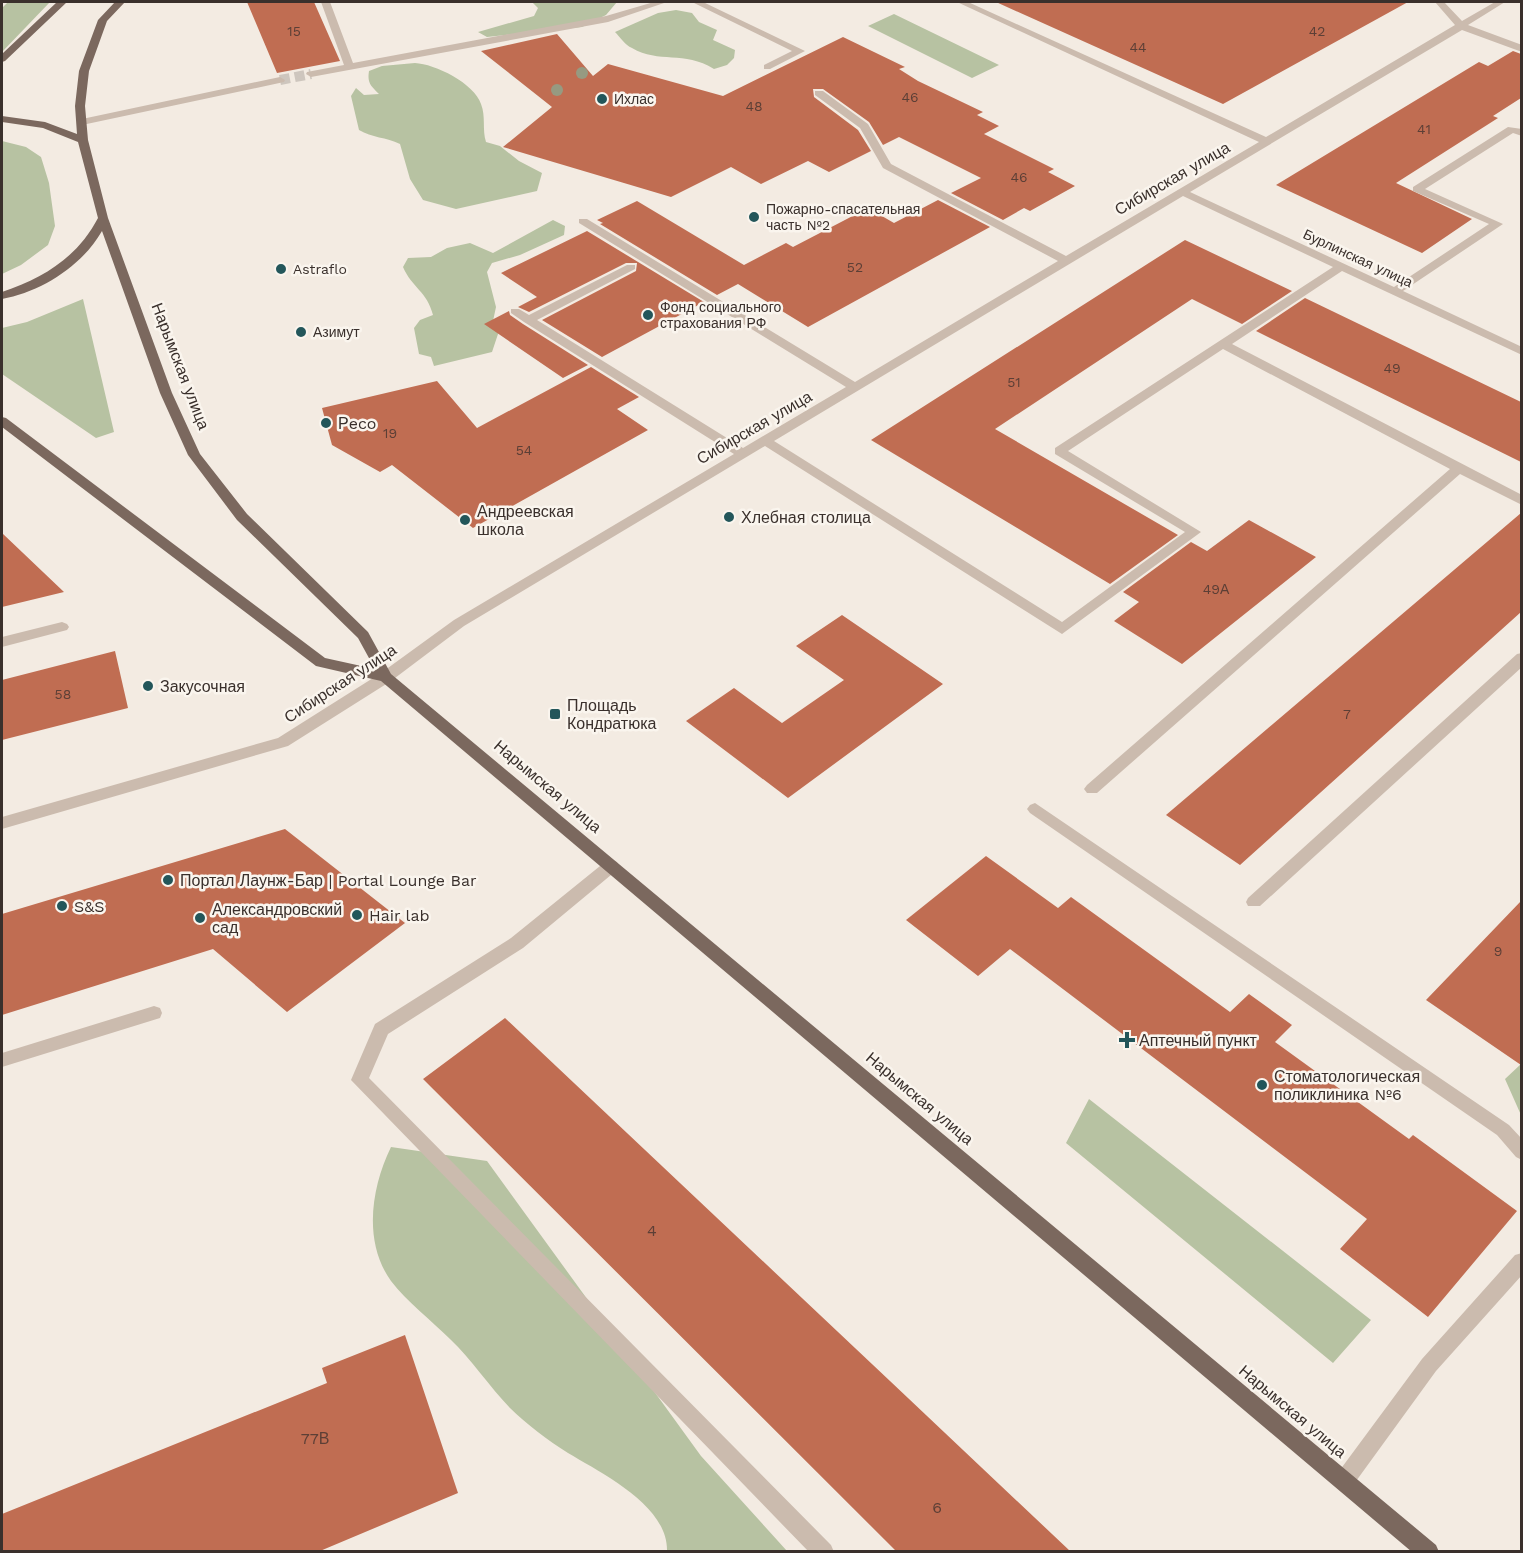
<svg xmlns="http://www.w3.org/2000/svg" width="1523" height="1553" font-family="'Work Sans',sans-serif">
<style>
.green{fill:#b7c2a2}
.building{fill:#c06d52}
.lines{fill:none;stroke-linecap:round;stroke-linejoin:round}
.minor-tunnel{stroke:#cec6be;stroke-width:10;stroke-dasharray:10 5;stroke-linecap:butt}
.minor{fill:#cbbbae;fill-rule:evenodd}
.major{fill:#7b685e;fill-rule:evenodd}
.tree{fill:#969a81}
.poi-dot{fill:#23565a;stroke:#faf5ee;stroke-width:2}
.labels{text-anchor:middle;stroke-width:5;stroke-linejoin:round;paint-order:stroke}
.number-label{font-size:14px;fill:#5c3f36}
.far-poi-label{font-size:14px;fill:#3a302c;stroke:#faf5ee;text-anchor:start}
.far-street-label{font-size:14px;fill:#3a302c;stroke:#faf5ee}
.street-label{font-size:16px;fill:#3a302c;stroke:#faf5ee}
.poi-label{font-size:16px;fill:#3a302c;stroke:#faf5ee;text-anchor:start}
.near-number-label{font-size:16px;fill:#5c3f36}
</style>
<rect width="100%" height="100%" fill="#f3ebe2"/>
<path class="green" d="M 8,2 L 50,2 L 2,52 L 2,8 Z
M 532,2 L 617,2 L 606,15 L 582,27 L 487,37 L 478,32 L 534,16 L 538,8 Z
M 676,10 L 692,13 L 699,22 L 717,30 L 713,40 L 735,50 L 734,58 L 727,65 L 714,69 C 684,50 659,64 632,48 C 625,45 620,37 615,32 L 658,13 Z
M 894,14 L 999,65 L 972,78 L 868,26 Z
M 415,63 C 435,64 474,83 481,104 C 486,117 482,129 486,142 L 500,146 L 519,161 L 542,173 L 537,191 L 456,209 L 423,200 L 410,179 L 400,144 C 386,137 372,138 359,130 L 351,96 L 356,88 L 364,95 L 379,94 C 371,86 367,83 369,71 L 382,66 Z
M 2,141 L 26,147 L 41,157 L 49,183 L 55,226 L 48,245 L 21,265 L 2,274 Z
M 553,220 L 565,226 L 564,235 L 520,255 L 492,263 L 487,272 L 496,307 L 493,321 L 499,331 L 492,352 L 434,366 L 431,357 L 419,354 L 414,328 L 420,320 L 433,315 C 427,291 412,288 403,267 L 408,258 L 431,257 L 447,248 L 470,243 L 493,253 Z
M 83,299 L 114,432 L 96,438 L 2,374 L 2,328 L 27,322 Z
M 1521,1064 L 1521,1115 L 1505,1079 Z
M 1089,1099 L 1371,1320 L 1333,1363 L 1066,1143 Z
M 391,1147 L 487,1161 L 701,1456 L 787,1551 L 667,1551 C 668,1505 601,1473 568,1453 C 549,1441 526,1424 510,1408 C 489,1386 472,1360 450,1339 C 431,1320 407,1302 391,1281 C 363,1242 371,1188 391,1147 Z"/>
<path class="building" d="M 247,2 L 314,2 L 340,61 L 277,73 Z
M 996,2 L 1408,2 L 1223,104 Z
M 557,34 L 593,76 L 608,64 L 723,96 L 843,37 L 905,67 L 899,69 L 918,81 L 983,112 L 977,115 L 999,126 L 984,134 L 1054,169 L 1048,172 L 1075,186 L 1030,211 L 1024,208 L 1003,220 L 951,193 L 981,178 L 899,137 L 883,145 L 869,122 L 823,89 L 813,89 L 814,97 L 858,130 L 871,151 L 829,172 L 808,161 L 761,184 L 731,167 L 671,197 L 503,147 L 552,107 L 481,51 Z
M 1513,51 L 1521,54 L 1521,98 L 1493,116 L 1498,118 L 1396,183 L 1472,219 L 1422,253 L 1276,185 L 1479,62 L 1488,66 Z
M 938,200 L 990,227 L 808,327 L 738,284 L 717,295 L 600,224 L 603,223 L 597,220 L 637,201 L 744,265 L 786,243 L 793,247 L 868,208 L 894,223 Z
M 587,231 L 704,302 L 602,357 L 542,320 L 636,271 L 637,263 L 626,263 L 529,312 L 518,307 L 537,297 L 501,273 Z
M 1185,240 L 1292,291 L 1242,324 L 1192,299 L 995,429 L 1178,535 L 1110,584 L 871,440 Z
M 1305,298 L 1521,402 L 1521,462 L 1256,331 Z
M 509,311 L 510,315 L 523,324 L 588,365 L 563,378 L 484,324 Z
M 591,367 L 639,397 L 617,409 L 648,430 L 473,528 L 392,465 L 380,472 L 332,445 L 322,408 L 437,381 L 477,428 Z
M 1521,513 L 1521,612 L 1240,865 L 1166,815 Z
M 1249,520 L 1316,557 L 1182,664 L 1114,621 L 1139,602 L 1123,592 L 1191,542 L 1207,551 Z
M 2,533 L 64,592 L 2,607 Z
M 842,615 L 943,684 L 788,798 L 686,721 L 734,688 L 782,723 L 844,680 L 796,646 Z
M 115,651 L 128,708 L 2,740 L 2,680 Z
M 285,829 L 405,923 L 287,1012 L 213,949 L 2,1015 L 2,914 Z
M 986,856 L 1058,908 L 1071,897 L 1230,1012 L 1249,994 L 1292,1025 L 1275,1042 L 1409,1139 L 1413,1135 L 1517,1211 L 1428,1317 L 1340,1249 L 1367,1219 L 1010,949 L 978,976 L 906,920 Z
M 1521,901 L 1521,1065 L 1426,1000 Z
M 505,1018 L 890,1381 L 1070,1551 L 896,1551 L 423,1079 Z
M 405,1335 L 458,1493 L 320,1551 L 2,1551 L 2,1514 L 327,1383 L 322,1368 Z"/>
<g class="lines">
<path class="minor-tunnel" d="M 280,80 L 311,74"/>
<path class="minor" d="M 321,2 L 330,2 L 353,63 L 606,16 L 654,2 L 667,2 L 608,22 L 311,77 L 306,74 L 307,72 L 344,65 Z
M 692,2 L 703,2 L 805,51 L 770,69 L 764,69 L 764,65 L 792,51 Z
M 957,2 L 968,2 L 1266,137 L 1455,25 L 1435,2 L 1444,2 L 1462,21 L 1495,2 L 1505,2 L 1468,25 L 1522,45 L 1522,52 L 1462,30 L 1190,192 L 1394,287 L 1489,224 L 1413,191 L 1413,187 L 1508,127 L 1522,129 L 1522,136 L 1513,133 L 1425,189 L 1503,224 L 1403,291 L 1522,347 L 1522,355 L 1342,271 L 1232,344 L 1522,495 L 1522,505 L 1460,474 L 1097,793 L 1087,793 L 1084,789 L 1087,785 L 1450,469 L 1223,349 L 1068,451 L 1201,532 L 1062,634 L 765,446 L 464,626 L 391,681 L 288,746 L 2,829 L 2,817 L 278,738 L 381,673 L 454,620 L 734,454 L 524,322 L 511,313 L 511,309 L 519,309 L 529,315 L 627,265 L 635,265 L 635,269 L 537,320 L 743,448 L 846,387 L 579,223 L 579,219 L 587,219 L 855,382 L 1058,261 L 883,168 L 860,128 L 815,95 L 815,91 L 823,91 L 868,124 L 891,164 L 1066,256 L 1259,142 ZM 1183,196 L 1333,267 L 1055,448 L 1055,454 L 1185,532 L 1062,622 L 774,441 Z
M 280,77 L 285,80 L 284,82 L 82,125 L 77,122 L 82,119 Z
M 62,622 L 67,624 L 69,627 L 67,630 L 2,647 L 2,637 Z
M 1522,653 L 1522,667 L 1260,906 L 1248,906 L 1246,902 L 1248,898 L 1517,654 Z
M 1035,803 L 1509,1125 L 1522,1139 L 1522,1160 L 1516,1157 L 1497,1135 L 1030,813 L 1027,809 L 1030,805 Z
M 611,860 L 617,862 L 619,866 L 617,870 L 523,948 L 388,1034 L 369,1078 L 831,1545 L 834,1552 L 809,1552 L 351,1080 L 375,1024 L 511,938 L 605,862 Z
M 154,1006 L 160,1008 L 162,1013 L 160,1018 L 2,1067 L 2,1053 Z
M 1522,1253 L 1522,1275 L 1436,1371 L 1351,1488 L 1344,1491 L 1337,1488 L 1334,1481 L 1337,1474 L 1422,1359 L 1515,1255 Z"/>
<path class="major" d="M 57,2 L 67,2 L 5,61 L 2,62 L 2,54 Z
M 115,2 L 125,2 L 107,21 L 89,71 L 85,106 L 88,140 L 108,218 L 172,393 L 200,454 L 247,514 L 368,632 L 391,674 L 1436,1545 L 1439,1552 L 1412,1552 L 381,681 L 316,666 L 2,427 L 2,417 L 6,418 L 325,658 L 375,669 L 358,638 L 237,520 L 188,455 L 160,393 L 102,231 C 82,266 41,292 2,299 L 2,292 C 43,278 77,258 98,218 L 78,142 L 43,128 L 2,122 L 2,116 L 45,122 L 77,134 L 75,106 L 79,71 L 98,20 Z"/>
</g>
<g class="tree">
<circle cx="582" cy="73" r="6"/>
<circle cx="557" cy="90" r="6"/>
</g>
<g class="poi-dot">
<circle cx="602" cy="99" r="6"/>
<circle cx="754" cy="217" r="6"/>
<circle cx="281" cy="269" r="6"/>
<circle cx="648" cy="315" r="6"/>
<circle cx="301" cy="332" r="6"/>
<circle cx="326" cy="423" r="6"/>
<circle cx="729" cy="517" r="6"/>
<circle cx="465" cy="520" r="6"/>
<circle cx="148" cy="686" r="6"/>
<rect x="549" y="708" width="12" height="12" rx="3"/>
<circle cx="168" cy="880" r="6"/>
<circle cx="62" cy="906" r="6"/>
<circle cx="357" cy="915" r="6"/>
<circle cx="200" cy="918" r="6"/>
<path d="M1124 1031h6v6h6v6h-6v6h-6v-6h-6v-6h6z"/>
<circle cx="1262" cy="1085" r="6"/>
</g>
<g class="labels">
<g class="number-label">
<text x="294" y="36">15</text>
<text x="1317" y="36">42</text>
<text x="1138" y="52">44</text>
<text x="910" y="102">46</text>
<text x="754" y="111">48</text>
<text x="1424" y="134">41</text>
<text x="1019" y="182">46</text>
<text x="855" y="272">52</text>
<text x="1392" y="373">49</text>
<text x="1014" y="387">51</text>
<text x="390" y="438">19</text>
<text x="524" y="455">54</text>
<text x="1216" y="594">49А</text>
<text x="63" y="699">58</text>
<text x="1347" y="719">7</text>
<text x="1498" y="956">9</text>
</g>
<g class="far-poi-label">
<text x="614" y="104">Ихлас</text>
<text x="766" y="214">Пожарно-спасательная<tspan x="766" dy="16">часть №2</tspan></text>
<text x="293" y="274">Astraflo</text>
<text x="660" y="312">Фонд социального<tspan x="660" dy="16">страхования РФ</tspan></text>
<text x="313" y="337">Азимут</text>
</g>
<g class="far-street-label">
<text transform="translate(1358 258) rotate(25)" y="5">Бурлинская улица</text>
</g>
<g class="street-label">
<text transform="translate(1172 178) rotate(-30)" y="6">Сибирская улица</text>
<text transform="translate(181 366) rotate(69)" y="6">Нарымская улица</text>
<text transform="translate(754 427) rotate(-30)" y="6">Сибирская улица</text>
<text transform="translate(340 683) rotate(-33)" y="6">Сибирская улица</text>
<text transform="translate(548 786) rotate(40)" y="6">Нарымская улица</text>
<text transform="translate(920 1098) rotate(40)" y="6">Нарымская улица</text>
<text transform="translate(1293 1411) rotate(40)" y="6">Нарымская улица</text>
</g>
<g class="poi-label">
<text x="338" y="429">Рeco</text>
<text x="477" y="517">Андреевская<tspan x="477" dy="18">школа</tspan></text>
<text x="741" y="523">Хлебная столица</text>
<text x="160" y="692">Закусочная</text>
<text x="567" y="711">Площадь<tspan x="567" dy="18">Кондратюка</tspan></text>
<text x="180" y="886">Портал Лаунж-Бар | Portal Lounge Bar</text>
<text x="74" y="912">S&amp;S</text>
<text x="212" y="915">Александровский<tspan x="212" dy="18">сад</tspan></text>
<text x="369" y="921">Hair lab</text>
<text x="1139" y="1046">Аптечный пункт</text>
<text x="1274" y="1082">Стоматологическая<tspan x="1274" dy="18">поликлиника №6</tspan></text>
</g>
<g class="near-number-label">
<text x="652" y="1236">4</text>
<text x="315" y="1444">77В</text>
<text x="937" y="1513">6</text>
</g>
</g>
<rect width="1523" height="1553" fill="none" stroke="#3a302c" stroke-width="6"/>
</svg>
